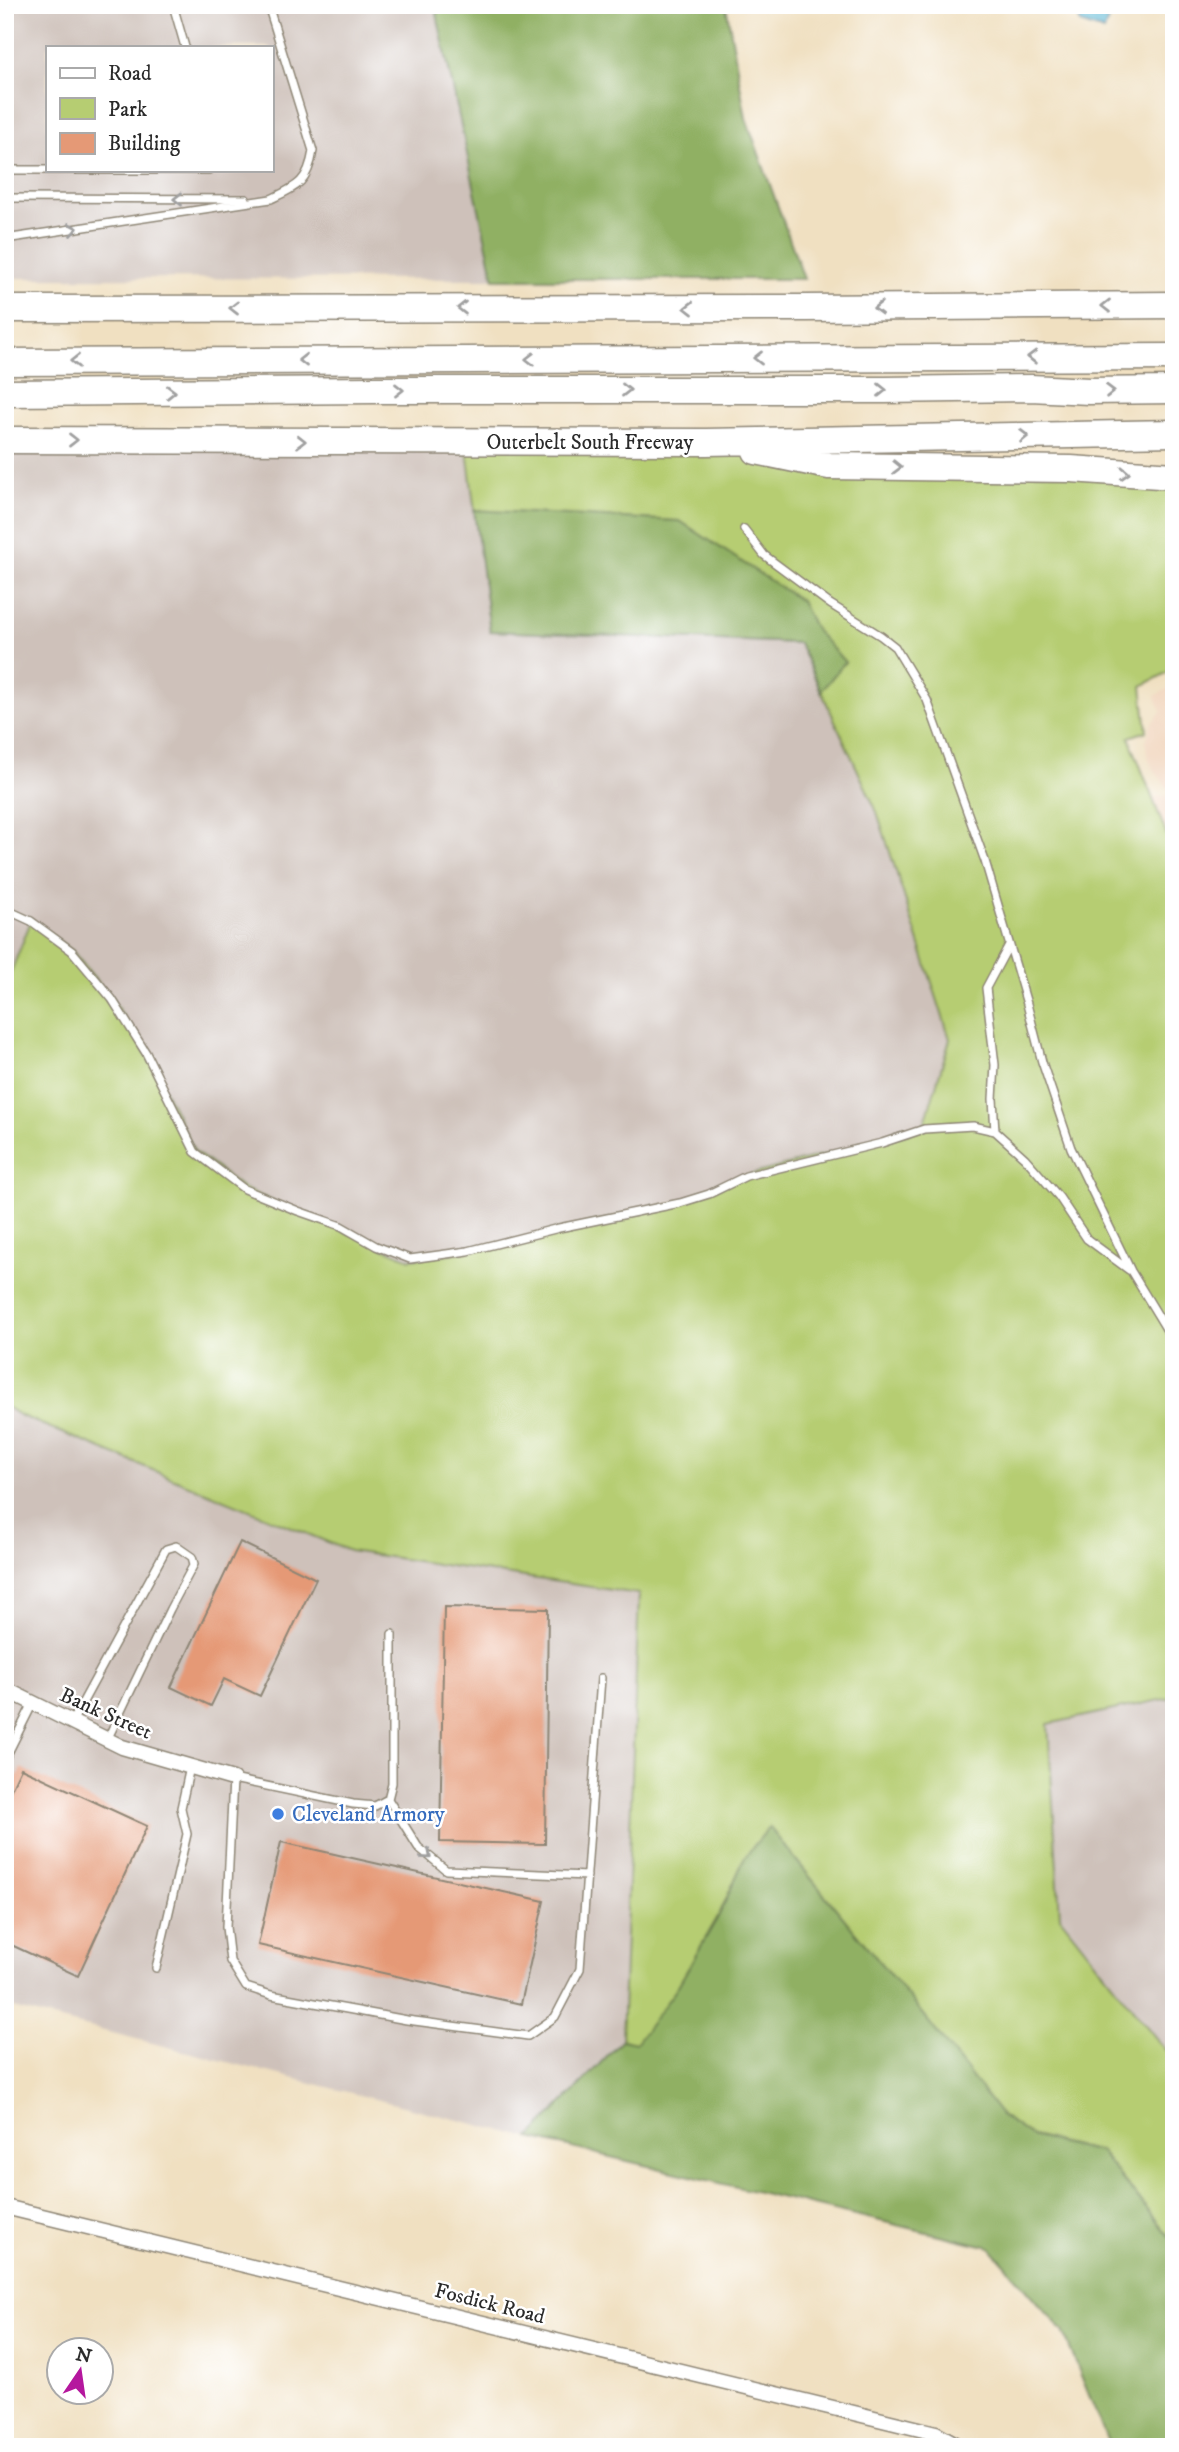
<svg xmlns="http://www.w3.org/2000/svg" width="1179" height="2452" font-family="'IM FELL DW Pica',serif">
<style>
.built{fill:#f1d5bd}
.industrial{fill:#cec1ba;fill-rule:evenodd}
.green{fill:#b6cd72;stroke:#707c4e;stroke-width:2}
.forest{fill:#90b064;stroke:#5e6e48;stroke-width:2}
.water{fill:#53b4d2;stroke:#3f707e;stroke-width:2}
.building{fill:#e59976}
.lines{fill:none;stroke-linecap:round;stroke-linejoin:round}
.lane-casing{stroke:#8e8676;stroke-width:10}
.street-casing{stroke:#8e8676;stroke-width:17}
.highway-casing{stroke:#8e8676;stroke-width:29}
.lane{stroke:#fff;stroke-width:7}
.street{stroke:#fff;stroke-width:14}
.highway{stroke:#fff;stroke-width:26}
.oneway{stroke:#a0a0a0}
.shop-dot{fill:#3f7fe0;stroke:#fff;stroke-width:2.5}
.labels{text-anchor:middle;stroke-width:5;stroke-linejoin:round;paint-order:stroke}
.street-label{font-size:21px;fill:#2b2b2b;stroke:#fff}
.shop-label{font-size:21px;fill:#366cbe;stroke:#fff;text-anchor:start}
</style>
<rect width="100%" height="100%" fill="#fff"/>
<filter id="ink" filterUnits="userSpaceOnUse"><feTurbulence type="fractalNoise" baseFrequency=".0143" numOctaves="2"/><feDisplacementMap in="SourceGraphic" scale="14" xChannelSelector="R" yChannelSelector="G"/><feConvolveMatrix kernelMatrix="1 2 1 2 8 2 1 2 1" color-interpolation-filters="sRGB"/></filter>
<filter id="wash" filterUnits="userSpaceOnUse"><feTurbulence type="fractalNoise" baseFrequency=".00686" numOctaves="4" result="noise"/><feDisplacementMap in="SourceGraphic" scale="28" xChannelSelector="R" yChannelSelector="G"/><feGaussianBlur stdDeviation="1.57" result="paint"/><feColorMatrix in="noise" values="0 0 0 0 0 0 0 0 0 0 0 0 0 0 0 0 0 1.4 0 .05"/><feComposite in="paint" operator="in"/></filter>
<g filter="url(#wash)">
<rect width="100%" height="100%" fill="#f0e0c1"/>
<path class="built" d="M 1174,685 L 1174,854 L 1152,798 L 1169,795 L 1170,792 L 1152,767 L 1147,754 L 1146,741 L 1152,723 L 1162,711 L 1155,696 Z"/>
<path class="industrial" d="M 5,5 L 435,5 L 494,279 L 5,278 ZM 47,47 L 271,47 L 271,170 L 47,170 Z
M 5,441 L 466,442 L 490,631 L 799,643 L 877,812 L 950,1039 L 924,1129 L 709,1194 L 532,1236 L 410,1259 L 244,1189 L 195,1152 L 5,987 Z
M 5,1406 L 19,1415 L 349,1551 L 639,1594 L 622,2040 L 530,2138 L 5,2006 Z
M 1174,1697 L 1174,2061 L 1060,1917 L 1048,1724 Z"/>
<path class="green" d="M 466,442 L 706,442 L 829,466 L 1174,476 L 1174,669 L 1142,686 L 1147,731 L 1129,737 L 1174,854 L 1174,1697 L 1048,1724 L 1060,1917 L 1174,2061 L 1174,2242 L 1100,2152 L 622,2040 L 639,1594 L 349,1551 L 19,1415 L 5,1406 L 5,987 L 31,921 L 72,951 L 112,999 L 146,1053 L 195,1152 L 244,1189 L 410,1259 L 468,1251 L 680,1203 L 746,1176 L 923,1129 L 950,1039 L 877,812 L 799,643 L 490,631 Z"/>
<path class="forest" d="M 435,5 L 726,5 L 746,118 L 804,279 L 494,279 Z
M 474,510 L 680,521 L 801,601 L 816,631 L 845,662 L 821,691 L 799,643 L 490,631 Z
M 769,1827 L 929,2022 L 1001,2115 L 1031,2136 L 1100,2152 L 1174,2242 L 1174,2447 L 1110,2447 L 1063,2331 L 990,2247 L 530,2138 L 622,2040 L 636,2043 L 675,1991 L 719,1915 L 745,1857 Z"/>
<path class="water" d="M 1077,5 L 1113,5 L 1104,31 L 1080,23 Z"/>
<g id="blocks">
<path class="building" d="M 240,1542 L 316,1579 L 260,1696 L 224,1679 L 211,1706 L 171,1687 Z
M 444,1607 L 548,1609 L 545,1844 L 440,1842 Z
M 21,1768 L 147,1826 L 78,1976 L 5,1942 L 5,1802 Z
M 281,1842 L 544,1901 L 521,2004 L 258,1945 Z"/>
</g>
</g>
<g filter="url(#ink)">
<use href="#blocks" fill-opacity="0" stroke="#8e8676" stroke-width="2"/>
<g class="lines">
<defs>
<path id="lane" d="M 173,5 L 185,47
M 5,170 L 209,170
M 5,198 L 246,199
M 5,239 L 271,199 C 298,186 308,182 313,151 L 268,5
M 744,529 L 764,555 L 830,604 L 881,636 L 895,647 L 927,700 L 985,861 L 1027,1004 L 1042,1062 L 1071,1148 L 1131,1271 L 1174,1342
M 5,909 L 31,921 L 72,951 L 112,999 L 146,1053 L 195,1152 L 244,1189 L 298,1211 L 341,1226 L 376,1246 L 410,1259 L 468,1251 L 559,1228 L 680,1203 L 709,1194 L 746,1176 L 882,1143 L 924,1129 L 973,1126 L 995,1131
M 1009,945 L 986,988 L 995,1065 L 993,1099 L 995,1131 L 1025,1158 L 1059,1197 L 1087,1239 L 1129,1270
M 392,1634 L 392,1783 L 388,1799 L 375,1806 L 353,1804 L 233,1779 L 226,1927 L 230,1961 L 246,1987 L 271,1995 L 407,2020 L 528,2036 L 555,2017 L 580,1969 L 601,1678
M 72,1722 L 166,1549 L 176,1546 L 192,1557 L 194,1564 L 170,1609 L 107,1740
M 5,1759 L 33,1703
M 388,1799 L 418,1847 L 446,1870 L 587,1876
M 156,1968 L 187,1834 L 181,1808 L 190,1767"/>
<path id="street" d="M 5,1689 L 122,1747 L 233,1779
M 5,2207 L 936,2433 L 961,2447"/>
<path id="highway" d="M 5,309 L 806,308 L 1174,305
M 5,362 L 1174,357
M 5,393 L 375,390 L 885,390 L 1031,388 L 1089,391 L 1174,390
M 5,440 L 706,442 L 1174,433
M 756,451 L 829,466 L 1071,469 L 1174,476"/>
</defs>
<use href="#lane" class="lane-casing"/>
<use href="#street" class="street-casing"/>
<use href="#highway" class="highway-casing"/>
<use href="#lane" class="lane"/>
<use href="#street" class="street"/>
<use href="#highway" class="highway"/>
</g>
<defs><path id="oneway-chevron" d="M-2-3.5L2.5 0L-2 3.5" fill="none" stroke-width="1.6" stroke-linecap="round" stroke-linejoin="round" transform="scale(1.75)"/></defs>
<g class="oneway">
<use href="#oneway-chevron" transform="translate(178 199) rotate(-180)"/>
<use href="#oneway-chevron" transform="translate(73 229) rotate(-9)"/>
<use href="#oneway-chevron" transform="translate(1106 306) rotate(180)"/>
<use href="#oneway-chevron" transform="translate(234 308) rotate(180)"/>
<use href="#oneway-chevron" transform="translate(462 308) rotate(-180)"/>
<use href="#oneway-chevron" transform="translate(689 308) rotate(-180)"/>
<use href="#oneway-chevron" transform="translate(878 308) rotate(179)"/>
<use href="#oneway-chevron" transform="translate(1032 357) rotate(-179)"/>
<use href="#oneway-chevron" transform="translate(758 358) rotate(-180)"/>
<use href="#oneway-chevron" transform="translate(530 359) rotate(180)"/>
<use href="#oneway-chevron" transform="translate(303 360) rotate(180)"/>
<use href="#oneway-chevron" transform="translate(75 361) rotate(180)"/>
<use href="#oneway-chevron" transform="translate(399 390)"/>
<use href="#oneway-chevron" transform="translate(626 390)"/>
<use href="#oneway-chevron" transform="translate(882 390)"/>
<use href="#oneway-chevron" transform="translate(1110 391) rotate(-1)"/>
<use href="#oneway-chevron" transform="translate(171 392) rotate(-1)"/>
<use href="#oneway-chevron" transform="translate(1024 436) rotate(-1)"/>
<use href="#oneway-chevron" transform="translate(73 440)"/>
<use href="#oneway-chevron" transform="translate(301 441)"/>
<use href="#oneway-chevron" transform="translate(897 467) rotate(1)"/>
<use href="#oneway-chevron" transform="translate(1125 473) rotate(3)"/>
<use href="#oneway-chevron" transform="translate(427 1855) rotate(41)"/>
</g>
</g>
<circle class="shop-dot" cx="278" cy="1814" r="7"/>
<g class="labels">
<g class="street-label">
<text x="590" y="449">Outerbelt South Freeway</text>
<text transform="translate(106 1713) rotate(24)" y="7">Bank Street</text>
<text transform="translate(490 2303) rotate(14)" y="7">Fosdick Road</text>
</g>
<g class="shop-label">
<text x="292" y="1821">Cleveland Armory</text>
</g>
</g>
<rect width="1179" height="2452" fill="none" stroke="#fff" stroke-width="28"/>
<rect x="46" y="46" width="228" height="126" fill="#ffffff" stroke="#aaaaaa" stroke-width="2"/>
<rect x="60" y="68" width="35" height="10" fill="#ffffff" stroke="#aaaaaa" stroke-width="2"/>
<text x="108" y="80" font-size="21" fill="#2b2b2b">Road</text>
<rect x="60" y="98" width="35" height="21" fill="#b6cd72" stroke="#aaaaaa" stroke-width="2"/>
<text x="108" y="116" font-size="21" fill="#2b2b2b">Park</text>
<rect x="60" y="133" width="35" height="21" fill="#e59976" stroke="#aaaaaa" stroke-width="2"/>
<text x="108" y="150" font-size="21" fill="#2b2b2b">Building</text>
<g transform="translate(80 2371) rotate(13)"><circle r="33" fill="#ffffff" stroke="#aaaaaa" stroke-width="2"/>
<path d="M0-5L12 26L0 18L-12 26Z" fill="#b5179e"/>
<text y="-10" font-size="19" font-weight="bold" text-anchor="middle" fill="#2b2b2b">N</text>
</g>
</svg>
